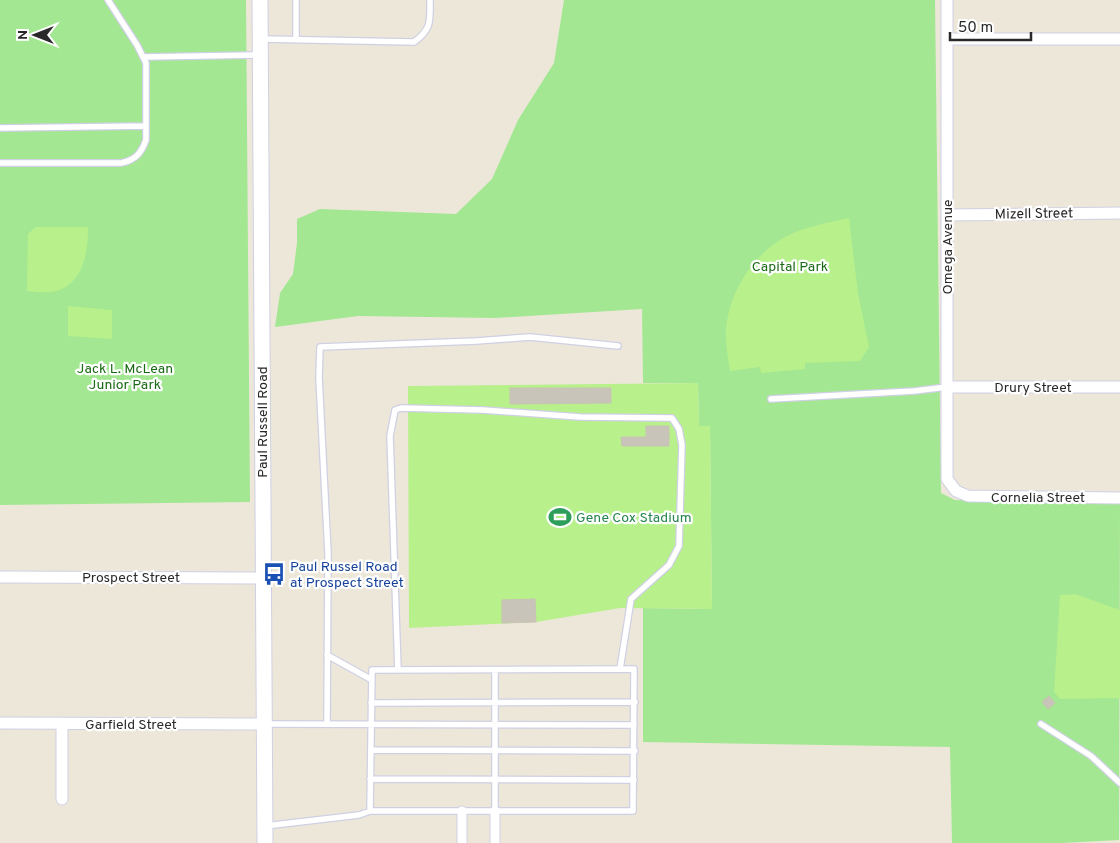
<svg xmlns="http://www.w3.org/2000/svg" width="1120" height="843" font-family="Overpass,sans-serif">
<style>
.green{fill:#a3e792}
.pitch{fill:#b8f08c}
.building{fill:#c8c4b9;stroke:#c8c3b3}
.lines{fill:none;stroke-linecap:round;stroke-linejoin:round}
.service-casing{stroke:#cfd0e3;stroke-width:8}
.pedestrian-casing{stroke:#cfd0e3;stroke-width:11}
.minor-casing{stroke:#cfd0e3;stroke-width:13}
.tertiary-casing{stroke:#cfd0e3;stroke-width:17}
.service{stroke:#fff;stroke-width:5.5}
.pedestrian{stroke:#fff;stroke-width:9}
.minor{stroke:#fff;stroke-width:11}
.tertiary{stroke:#fff;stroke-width:15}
.labels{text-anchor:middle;stroke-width:4.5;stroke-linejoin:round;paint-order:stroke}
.street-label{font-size:14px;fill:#292929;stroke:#fff}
.park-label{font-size:14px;fill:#1a6a15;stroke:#fff}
.leisure-label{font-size:14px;fill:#27864d;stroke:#fff;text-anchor:start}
.transit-label{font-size:14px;fill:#164399;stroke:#fff;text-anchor:start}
</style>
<rect width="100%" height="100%" fill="#ede7da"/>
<path class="green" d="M 0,0 L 246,0 L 250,502 L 0,505 Z
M 564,0 L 935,0 L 941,493 L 955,500 L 1120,502 L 1119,840 L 1062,843 L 952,843 L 950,747 L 643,742 L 643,608 L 712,609 L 710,426 L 699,426 L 698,383 L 643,383 L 642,309 L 495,318 L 358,316 L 275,327 L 280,293 L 293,274 L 297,243 L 297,219 L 320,209 L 456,214 L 492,179 L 518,120 L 554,63 Z"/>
<path class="pitch" d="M 849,218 L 858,293 L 869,347 L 860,361 L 805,363 L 805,369 L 761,373 L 760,367 L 730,371 C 728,357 725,343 726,329 C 730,286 760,244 801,230 C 816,225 833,221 849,218 Z
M 36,227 L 88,227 C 88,249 85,278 62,289 C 52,294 38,292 27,291 L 28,234 Z
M 68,306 L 112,310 L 112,339 L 68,336 Z
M 698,383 L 699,426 L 710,426 L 712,609 L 620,608 L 536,622 L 409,628 L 408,386 Z
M 1075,594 L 1120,610 L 1120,698 L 1060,699 L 1054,692 L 1060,595 Z"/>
<path class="building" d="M 510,388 L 611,388 L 611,403 L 510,404 Z
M 646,426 L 669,426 L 669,446 L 622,446 L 621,437 L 646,437 Z
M 535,599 L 536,622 L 502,623 L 502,600 Z
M 1049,696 L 1055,703 L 1048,709 L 1042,702 Z"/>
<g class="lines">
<defs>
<path id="service" d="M 296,0 L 296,39
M 262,39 L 414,42 C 432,29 430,21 430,0
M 143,57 L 258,55
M 0,128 L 146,126
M 0,163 L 121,163 C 135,160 141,154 146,140 L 146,63 L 137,45 L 108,0
M 771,399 L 914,391 L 947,387
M 327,655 L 372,680
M 398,670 L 390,436 L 395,410 L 401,408 L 483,410 L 580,417 L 672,418 L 679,429 L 682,445 L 679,546 L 669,565 L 631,599 L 620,669
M 495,670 L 495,811
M 371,703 L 635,702
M 264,724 L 634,725
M 327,724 L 328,553 L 319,378 L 320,347 L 476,341 L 530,337 L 618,346
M 1041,724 L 1091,756 L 1120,783
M 371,750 L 635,751
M 370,779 L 634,780
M 265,826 L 359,815 L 370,811 L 633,811 L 634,669 L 372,670 L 370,811"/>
<path id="pedestrian" d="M 495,811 L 495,843
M 462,843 L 462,811"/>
<path id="minor" d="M 947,0 L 947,479 L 956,491 L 968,496 L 1120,498
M 948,39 L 1120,39
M 947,215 L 1120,213
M 947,387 L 1120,387
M 0,577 L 262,578
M 0,723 L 263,724
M 62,724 L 62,799"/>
<path id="tertiary" d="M 260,0 L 265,843"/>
</defs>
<use href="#service" class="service-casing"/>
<use href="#pedestrian" class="pedestrian-casing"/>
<use href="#minor" class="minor-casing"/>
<use href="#tertiary" class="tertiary-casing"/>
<use href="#service" class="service"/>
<use href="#pedestrian" class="pedestrian"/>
<use href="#minor" class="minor"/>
<use href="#tertiary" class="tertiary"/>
</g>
<defs>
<symbol id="stadium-bare" viewBox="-9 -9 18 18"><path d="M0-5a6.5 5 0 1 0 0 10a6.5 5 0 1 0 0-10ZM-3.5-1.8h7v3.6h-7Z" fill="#2e9e5b" stroke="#fff" stroke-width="2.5" paint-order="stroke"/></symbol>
<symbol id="bus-bare" viewBox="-9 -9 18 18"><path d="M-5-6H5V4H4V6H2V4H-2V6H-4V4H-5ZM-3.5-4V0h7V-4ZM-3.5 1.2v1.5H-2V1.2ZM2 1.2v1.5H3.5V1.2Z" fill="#1a4fb4" stroke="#fff" stroke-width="2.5" paint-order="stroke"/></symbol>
</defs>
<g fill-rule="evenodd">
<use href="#stadium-bare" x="544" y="501" width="32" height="32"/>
<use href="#bus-bare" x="258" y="558" width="32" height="32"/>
</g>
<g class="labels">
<g class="street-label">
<text transform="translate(1034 213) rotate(-1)" y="5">Mizell Street</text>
<text transform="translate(947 247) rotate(-90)" y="5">Omega Avenue</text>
<text x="1033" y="392">Drury Street</text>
<text transform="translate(262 422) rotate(-90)" y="5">Paul Russell Road</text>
<text x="1038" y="502">Cornelia Street</text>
<text x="131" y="582">Prospect Street</text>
<text x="131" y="729">Garfield Street</text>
</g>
<g class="park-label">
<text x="790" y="271">Capital Park</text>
<text x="125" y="373">Jack L. McLean<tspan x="125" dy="16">Junior Park</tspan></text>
</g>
<g class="leisure-label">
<text x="576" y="522">Gene Cox Stadium</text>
</g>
<g class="transit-label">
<text x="290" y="571">Paul Russel Road<tspan x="290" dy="16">at Prospect Street</tspan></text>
</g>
</g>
<g transform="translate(35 35) rotate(270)" stroke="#ffffff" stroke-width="4" paint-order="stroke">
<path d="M0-4L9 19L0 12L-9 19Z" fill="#292929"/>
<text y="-8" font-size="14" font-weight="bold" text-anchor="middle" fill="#292929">N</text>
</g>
<path d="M950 32v8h81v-8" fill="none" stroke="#292929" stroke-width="2.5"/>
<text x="958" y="32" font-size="15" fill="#292929" stroke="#ffffff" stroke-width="4" paint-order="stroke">50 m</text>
</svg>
